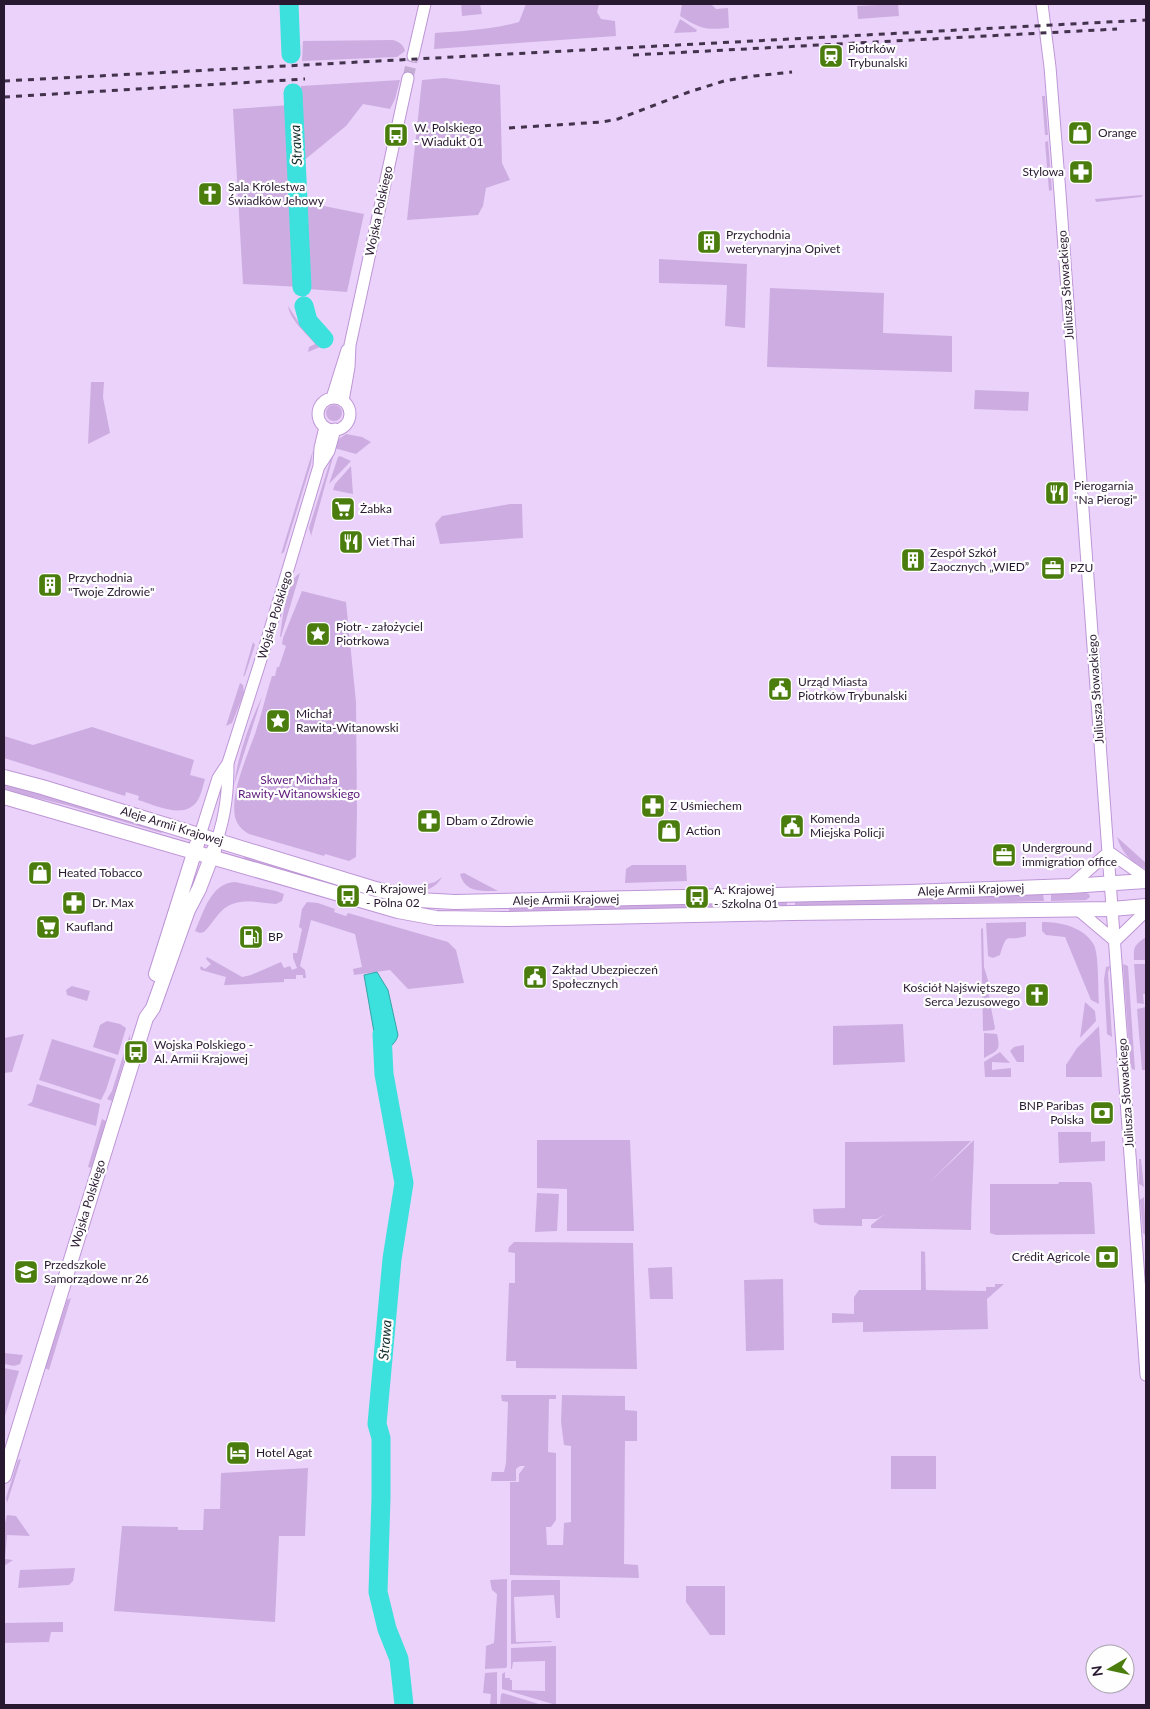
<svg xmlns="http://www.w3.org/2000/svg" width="1150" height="1709" font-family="Lato,sans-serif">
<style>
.green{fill:#cdade1}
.water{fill:#3ce0dc;stroke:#36a4a8}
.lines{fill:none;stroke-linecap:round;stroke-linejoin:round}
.river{stroke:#3ce0dc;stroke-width:19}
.minor-tunnel{stroke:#c3add2;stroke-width:11;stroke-dasharray:11 5.5;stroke-linecap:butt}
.minor-casing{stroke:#be96d6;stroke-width:13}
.major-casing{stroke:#be96d6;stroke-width:16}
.minor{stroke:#fff;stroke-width:11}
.major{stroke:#fff;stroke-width:14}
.rail{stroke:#43324c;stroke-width:3;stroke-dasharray:6 6;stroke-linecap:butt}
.labels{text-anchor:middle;stroke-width:4.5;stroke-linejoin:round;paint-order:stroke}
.poi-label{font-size:12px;fill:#281830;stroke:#fefefe;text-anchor:start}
.street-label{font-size:12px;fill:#281830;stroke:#fefefe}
.park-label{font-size:12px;fill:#5c187b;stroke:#fefefe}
.water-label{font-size:14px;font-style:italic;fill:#152f2e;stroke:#fefefe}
</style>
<rect width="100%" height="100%" fill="#ead2fa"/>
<path class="green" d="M 461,4 L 480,4 L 482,14 L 462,16 Z
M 526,4 L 599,4 L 597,12 L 601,19 L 615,21 L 616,36 L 434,49 L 435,33 C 463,31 491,30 519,22 Z
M 682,4 L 711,4 L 716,9 L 728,8 L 729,28 C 704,30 701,29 680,16 Z
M 898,4 L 899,16 L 858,19 L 857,6 Z
M 680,19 L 697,30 L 696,32 L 674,33 Z
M 393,40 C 399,42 403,44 405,51 L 397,57 L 302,61 L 303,41 Z
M 444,78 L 500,85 L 502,163 L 510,180 L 486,188 L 483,206 L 478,215 L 407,220 L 422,80 Z
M 400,80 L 395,99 L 390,109 L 363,104 L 346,126 L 302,162 L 301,86 Z
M 1042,96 L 1045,96 L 1048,135 L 1045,135 Z
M 290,105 L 300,287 L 243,284 L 233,109 Z
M 1048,141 L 1052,190 L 1049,191 L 1045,142 Z
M 1143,195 L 1141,197 L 1096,202 L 1095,199 Z
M 304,202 L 364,214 L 347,292 L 308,289 Z
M 659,259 L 747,264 L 745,328 L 725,326 L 727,285 L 659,283 Z
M 770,288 L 884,293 L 883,333 L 952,336 L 952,372 L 767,367 Z
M 288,306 L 301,326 L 320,347 L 308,352 L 309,347 L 315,344 C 306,333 290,320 288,306 Z
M 91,382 L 104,382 L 103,397 L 110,433 L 88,444 Z
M 975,390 L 1029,392 L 1028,411 L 974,409 Z
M326 413a8 8 0 1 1 16 0a8 8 0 1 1-16 0Z
M 346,434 L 362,437 L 371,442 L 356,454 L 334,448 L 339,439 Z
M 313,450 L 311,464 L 284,552 L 281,554 Z
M 332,455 L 333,457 L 311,536 L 309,528 Z
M 340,456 L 351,461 L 329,484 L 338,457 Z
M 351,466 L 353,494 L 333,490 L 335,484 Z
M 510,504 L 522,504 L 523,538 L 440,544 L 435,524 L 442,516 Z
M 300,573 L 281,637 L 280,637 C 282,623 286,580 300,573 Z
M 302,591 L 346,602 L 356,702 L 357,811 L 356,857 L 349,861 L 325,854 L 324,856 L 249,834 C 242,830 237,825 235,817 C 230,793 248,754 256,731 C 262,713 266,694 272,676 L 275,676 L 277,667 L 279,667 L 286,646 L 282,644 L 283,638 Z
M 253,642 L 255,645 L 245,675 L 243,677 Z
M 240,683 L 243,685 L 244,693 L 232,723 L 226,726 Z
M 262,697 L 234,785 C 238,755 249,724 262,697 Z
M 92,727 L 194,760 L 190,775 L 205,779 C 203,785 202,792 199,798 C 187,822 156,805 138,800 L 139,796 L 126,792 L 125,796 L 4,758 L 4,736 L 33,745 Z
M 4,783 L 163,830 L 162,833 L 66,805 L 4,790 Z
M 1117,837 L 1146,863 L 1146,869 C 1132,863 1121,852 1117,837 Z
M 245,854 L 397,901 L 395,906 L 243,861 Z
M 632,865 L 686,865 L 687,881 L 625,883 L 626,869 Z
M 464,873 L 498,891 C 482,891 465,893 460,874 Z
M 442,877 C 434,891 422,892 408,891 L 409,889 L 435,882 Z
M 235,882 L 276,891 L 284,894 L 282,901 L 276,904 C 260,903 240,897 225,908 C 217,914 211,925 204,932 L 200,933 L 195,931 C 204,911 211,883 235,882 Z
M 1086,893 L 1089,894 L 1090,897 L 1086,900 L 1051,901 L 1051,894 Z
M 1043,894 L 1044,901 L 795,907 L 795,901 Z
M 787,901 L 787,908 L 521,913 L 509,911 L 509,908 Z
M 307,902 L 318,903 L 335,909 L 334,912 L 346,916 L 348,913 L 448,942 L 456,950 L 464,983 L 408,989 L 390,970 L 354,975 L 353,969 L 362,967 L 355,934 L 311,920 L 300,966 L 305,970 L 306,978 L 303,978 L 303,975 L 296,975 L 296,979 L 284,979 L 284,982 L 227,985 L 224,985 L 226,977 L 201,970 L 200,968 L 201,966 L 205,969 L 211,964 L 206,959 L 207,957 L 242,977 L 251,975 L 281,962 L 284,968 L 290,966 L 292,970 L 297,968 L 293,958 L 293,953 L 297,953 L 302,929 L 299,927 L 302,909 Z
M 1026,922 L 1026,936 C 1006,943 1008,929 1000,955 L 993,958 L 988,956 L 986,923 Z
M 1042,922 C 1061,922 1084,927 1094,945 C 1099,955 1098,992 1099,1004 L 1091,1000 L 1065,937 L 1046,935 L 1042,931 Z
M 983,928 L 984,967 L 990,987 L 989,997 L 995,1028 L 994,1030 L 983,1031 L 981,929 Z
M 1146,937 L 1146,960 L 1134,960 C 1133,946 1135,945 1146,937 Z
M 1123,964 L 1128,966 L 1135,1070 L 1132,1069 L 1130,1063 Z
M 1134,964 L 1146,964 L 1146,994 L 1143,994 L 1144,1004 L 1137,1003 Z
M 1110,966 L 1108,973 L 1112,1037 L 1107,1034 L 1104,979 L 1106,967 Z
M 72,986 L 90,991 L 87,1001 L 67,995 L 66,990 Z
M 1085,1002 L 1095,1011 L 1096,1021 L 1080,1038 Z
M 1146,1007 L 1146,1070 L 1142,1070 L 1137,1009 Z
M 107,1021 L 120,1024 L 126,1028 L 118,1055 L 93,1047 L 100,1025 Z
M 903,1024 L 905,1062 L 833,1065 L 833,1026 Z
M 1099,1026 L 1102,1077 L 1066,1077 L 1066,1065 L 1077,1048 Z
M 984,1033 L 997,1034 C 1001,1051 998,1050 984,1058 Z
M 24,1034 L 12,1072 L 4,1073 L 4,1038 Z
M 130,1034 L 130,1041 L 112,1101 L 107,1099 L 112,1091 Z
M 52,1039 L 116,1059 L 106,1090 L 101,1100 L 39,1080 Z
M 1024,1045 L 1024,1062 L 1017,1062 L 1010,1051 L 1014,1047 Z
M 1000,1052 L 1010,1063 L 992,1062 L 992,1070 L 1011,1068 L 1011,1077 L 985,1077 L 984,1062 Z
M 37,1084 L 100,1104 L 96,1126 L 27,1105 L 32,1102 Z
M 102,1119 L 106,1121 L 92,1168 L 88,1167 Z
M 1058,1132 L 1091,1132 L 1091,1142 L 1105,1141 L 1105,1161 L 1059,1163 Z
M 537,1140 L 630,1140 L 634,1231 L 567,1231 L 567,1189 L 537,1188 Z
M 974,1140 C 974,1170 971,1200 971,1230 L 871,1228 L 871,1225 L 885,1214 L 877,1219 L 862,1219 L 862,1226 L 820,1225 L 814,1222 L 813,1209 L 845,1208 L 845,1142 L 971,1141 L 930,1182 Z
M 1139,1159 L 1141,1159 L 1144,1187 L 1139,1184 Z
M 1059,1182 L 1090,1182 L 1092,1184 L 1095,1234 L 996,1235 L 990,1233 L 990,1184 L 1058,1184 Z
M 537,1193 L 559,1194 L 557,1231 L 535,1232 Z
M 1144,1197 L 1146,1236 L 1143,1233 L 1140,1200 Z
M 514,1242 L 633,1243 L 637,1369 L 516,1368 L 516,1361 L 506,1361 L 509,1283 L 515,1283 L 515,1253 L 508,1252 L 509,1247 Z
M 921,1251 L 925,1252 L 926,1290 L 986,1291 L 986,1287 L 995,1287 L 995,1284 L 1004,1284 L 987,1299 L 988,1329 L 863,1332 L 863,1322 L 832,1323 L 832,1313 L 854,1314 L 854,1297 L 859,1290 L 921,1290 Z
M 672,1267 L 673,1299 L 650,1299 L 648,1268 Z
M 783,1279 L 784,1350 L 746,1351 L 744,1280 Z
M 71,1298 L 49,1370 L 45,1368 L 67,1300 Z
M 4,1353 L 23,1355 L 20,1364 L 14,1366 L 4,1364 Z
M 4,1368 L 19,1371 L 4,1419 Z
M 501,1395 L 556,1395 L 556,1399 L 549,1399 L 548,1452 L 556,1453 L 556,1520 L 551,1527 L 546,1527 L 547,1545 L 563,1545 L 564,1523 L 571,1522 L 571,1446 L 564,1445 L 561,1422 L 562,1395 L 625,1396 L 625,1410 L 637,1411 L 637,1441 L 625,1441 L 624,1564 L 638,1565 L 639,1578 L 510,1575 L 510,1482 L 519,1482 L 519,1474 L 525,1466 L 520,1466 L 516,1469 L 516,1481 L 491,1481 L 492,1472 L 504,1472 L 506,1463 L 508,1402 L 502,1401 Z
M 891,1456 L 936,1456 L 936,1489 L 891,1489 Z
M 21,1459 L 7,1503 L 6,1498 L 18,1460 Z
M 308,1468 L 305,1536 L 279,1536 L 275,1622 L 114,1611 L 122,1526 L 178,1527 L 178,1530 L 203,1530 L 204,1509 L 220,1509 L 221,1473 Z
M 7,1515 L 16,1516 L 30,1536 L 7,1535 L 5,1559 L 13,1560 L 4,1566 L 4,1526 Z
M 75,1568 L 73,1581 L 69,1585 L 18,1588 L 20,1570 Z
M 507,1579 L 507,1666 L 506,1668 L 485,1669 L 486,1646 L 494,1643 L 497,1594 L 492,1590 L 490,1580 Z
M 512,1580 L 560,1580 L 560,1618 L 556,1618 L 554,1595 L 514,1597 L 516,1642 L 551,1641 L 552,1642 L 511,1644 L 511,1581 Z
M 686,1586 L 725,1586 L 725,1635 L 710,1635 L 686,1602 Z
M 63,1622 L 63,1632 L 51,1632 L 49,1642 L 4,1643 L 4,1623 Z
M 556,1646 L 556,1705 L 502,1689 L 502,1674 L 505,1672 L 505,1678 L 510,1678 L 510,1680 L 512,1680 L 512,1690 L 545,1691 L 545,1661 L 513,1662 L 512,1669 L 511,1669 L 511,1648 Z
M 497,1672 L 497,1705 L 490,1705 L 491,1694 L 483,1693 L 485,1673 Z
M 503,1693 L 542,1705 L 500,1705 L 501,1694 Z"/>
<path class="water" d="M 377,972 L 388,990 L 398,1035 C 396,1045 386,1047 384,1059 L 381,1061 L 378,1055 L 364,975 Z"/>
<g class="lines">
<path class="river" d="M 289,4 L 291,54
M 293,93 L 302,287
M 304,306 L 308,321 L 324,339
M 382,1034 L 384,1074 L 404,1183 L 392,1259 L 377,1424 L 381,1438 L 381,1498 L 378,1592 L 387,1629 L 399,1659 L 404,1705"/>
<path class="minor-tunnel" d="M 408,78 L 413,56"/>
<defs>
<path id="minor" d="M 1042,4 L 1050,67 L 1060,193 L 1146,1375
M 413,56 L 425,4
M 332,398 L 347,350
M318 414a16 16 0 1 1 32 0a16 16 0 1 1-32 0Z
M 343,401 L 349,367 L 350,345 L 408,78
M 320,465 L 329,451 L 335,429
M 200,835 L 218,778 L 228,763 L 263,653 L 319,466 L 320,448 L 325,427
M 217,840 C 226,813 228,790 228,763
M 1109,852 L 1146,878
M 1070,886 L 1109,852
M 1077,909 L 1115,941
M 1115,941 L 1146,911"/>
<path id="major" d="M 4,777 L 42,787 L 372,888 L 419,900 L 455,902 L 910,892 L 1070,886 L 1146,881
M 4,797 L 398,911 L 436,918 L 505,919 L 792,913 L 1112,909 L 1146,906
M 156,974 L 197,844
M 4,1476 L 146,1018 L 153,1008 L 188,910 L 199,889 L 214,850"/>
</defs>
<use href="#minor" class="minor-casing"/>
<use href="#major" class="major-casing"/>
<use href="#minor" class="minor"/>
<use href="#major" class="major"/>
<path class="rail" d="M 633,55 L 1117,29
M 4,81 L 1146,20
M 4,97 L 305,79
M 509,128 L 602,122 L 618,119 L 689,92 L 724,81 L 754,76 L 792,72"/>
</g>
<defs>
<symbol id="station-square" viewBox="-11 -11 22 22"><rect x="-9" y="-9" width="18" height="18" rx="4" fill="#4b7d0e" stroke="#fefefe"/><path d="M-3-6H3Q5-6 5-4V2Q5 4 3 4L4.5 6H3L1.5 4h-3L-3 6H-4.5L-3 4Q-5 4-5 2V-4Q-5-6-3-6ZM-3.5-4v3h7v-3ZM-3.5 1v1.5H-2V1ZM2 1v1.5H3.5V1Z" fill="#fff"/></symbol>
<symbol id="shop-square" viewBox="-11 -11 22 22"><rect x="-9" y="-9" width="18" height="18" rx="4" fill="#4b7d0e" stroke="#fefefe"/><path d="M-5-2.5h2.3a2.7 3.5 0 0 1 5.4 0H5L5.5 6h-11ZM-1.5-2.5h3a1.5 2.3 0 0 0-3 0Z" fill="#fff"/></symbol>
<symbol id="bus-square" viewBox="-11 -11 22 22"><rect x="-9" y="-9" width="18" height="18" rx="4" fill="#4b7d0e" stroke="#fefefe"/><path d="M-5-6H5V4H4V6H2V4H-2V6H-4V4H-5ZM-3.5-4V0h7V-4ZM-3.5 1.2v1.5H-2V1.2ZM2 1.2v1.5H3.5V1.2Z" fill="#fff"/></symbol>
<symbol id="pharmacy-square" viewBox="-11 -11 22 22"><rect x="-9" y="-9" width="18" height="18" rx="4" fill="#4b7d0e" stroke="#fefefe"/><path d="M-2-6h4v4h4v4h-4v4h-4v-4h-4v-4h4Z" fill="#fff"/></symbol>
<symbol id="church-square" viewBox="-11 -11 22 22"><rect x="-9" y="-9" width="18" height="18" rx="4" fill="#4b7d0e" stroke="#fefefe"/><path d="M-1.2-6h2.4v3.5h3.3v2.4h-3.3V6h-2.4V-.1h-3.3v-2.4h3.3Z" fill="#fff"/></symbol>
<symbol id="building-square" viewBox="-11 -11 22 22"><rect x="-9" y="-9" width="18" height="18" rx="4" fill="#4b7d0e" stroke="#fefefe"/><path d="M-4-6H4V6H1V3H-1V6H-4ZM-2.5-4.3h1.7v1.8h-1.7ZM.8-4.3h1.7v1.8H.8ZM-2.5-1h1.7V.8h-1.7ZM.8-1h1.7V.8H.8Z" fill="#fff"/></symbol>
<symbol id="restaurant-square" viewBox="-11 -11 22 22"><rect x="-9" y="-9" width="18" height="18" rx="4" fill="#4b7d0e" stroke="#fefefe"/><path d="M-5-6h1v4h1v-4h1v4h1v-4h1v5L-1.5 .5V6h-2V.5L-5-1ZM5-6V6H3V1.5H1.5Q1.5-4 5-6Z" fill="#fff"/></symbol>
<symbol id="supermarket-square" viewBox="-11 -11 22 22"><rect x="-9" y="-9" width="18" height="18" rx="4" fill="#4b7d0e" stroke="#fefefe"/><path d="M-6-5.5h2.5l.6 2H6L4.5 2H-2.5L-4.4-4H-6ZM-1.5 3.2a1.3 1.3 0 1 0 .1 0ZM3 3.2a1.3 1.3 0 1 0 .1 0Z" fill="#fff"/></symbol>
<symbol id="office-square" viewBox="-11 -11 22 22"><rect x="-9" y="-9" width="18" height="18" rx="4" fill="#4b7d0e" stroke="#fefefe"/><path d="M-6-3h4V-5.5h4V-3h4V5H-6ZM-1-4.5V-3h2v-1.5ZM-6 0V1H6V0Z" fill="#fff"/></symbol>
<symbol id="sight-square" viewBox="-11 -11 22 22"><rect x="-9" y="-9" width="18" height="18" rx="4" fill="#4b7d0e" stroke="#fefefe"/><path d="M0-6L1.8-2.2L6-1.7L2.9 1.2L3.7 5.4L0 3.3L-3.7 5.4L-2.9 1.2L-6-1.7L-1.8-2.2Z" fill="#fff"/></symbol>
<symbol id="civic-square" viewBox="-11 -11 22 22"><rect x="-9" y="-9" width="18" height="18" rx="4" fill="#4b7d0e" stroke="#fefefe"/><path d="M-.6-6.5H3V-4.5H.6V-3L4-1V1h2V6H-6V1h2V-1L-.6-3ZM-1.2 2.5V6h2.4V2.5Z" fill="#fff"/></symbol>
<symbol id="fuel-square" viewBox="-11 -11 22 22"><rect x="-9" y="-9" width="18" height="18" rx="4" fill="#4b7d0e" stroke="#fefefe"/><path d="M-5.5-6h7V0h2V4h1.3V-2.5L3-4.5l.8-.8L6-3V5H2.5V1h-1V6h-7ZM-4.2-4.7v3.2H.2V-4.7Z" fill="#fff"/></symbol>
<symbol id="bank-square" viewBox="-11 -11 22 22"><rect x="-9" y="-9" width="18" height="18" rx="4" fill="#4b7d0e" stroke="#fefefe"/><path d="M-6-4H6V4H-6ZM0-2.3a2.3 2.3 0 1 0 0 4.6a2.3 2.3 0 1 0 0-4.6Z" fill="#fff"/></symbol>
<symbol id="school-square" viewBox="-11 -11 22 22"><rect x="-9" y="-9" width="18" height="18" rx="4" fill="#4b7d0e" stroke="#fefefe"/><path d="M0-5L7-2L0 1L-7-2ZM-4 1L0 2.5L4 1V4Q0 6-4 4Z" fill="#fff"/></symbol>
<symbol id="hotel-square" viewBox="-11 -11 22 22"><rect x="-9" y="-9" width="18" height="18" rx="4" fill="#4b7d0e" stroke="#fefefe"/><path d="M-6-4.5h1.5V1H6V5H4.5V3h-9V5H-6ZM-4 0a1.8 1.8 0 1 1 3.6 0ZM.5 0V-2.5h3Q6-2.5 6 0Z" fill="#fff"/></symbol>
</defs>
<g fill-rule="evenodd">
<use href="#station-square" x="817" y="42" width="28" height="28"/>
<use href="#shop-square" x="1066" y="119" width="28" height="28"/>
<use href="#bus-square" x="382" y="121" width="28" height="28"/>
<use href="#pharmacy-square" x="1067" y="158" width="28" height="28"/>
<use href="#church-square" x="196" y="180" width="28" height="28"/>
<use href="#building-square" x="695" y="228" width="28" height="28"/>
<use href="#restaurant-square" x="1043" y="479" width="28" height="28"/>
<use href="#supermarket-square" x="329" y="495" width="28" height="28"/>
<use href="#restaurant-square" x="337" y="528" width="28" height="28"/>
<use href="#building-square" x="899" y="546" width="28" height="28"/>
<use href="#office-square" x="1039" y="554" width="28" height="28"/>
<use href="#building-square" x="36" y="571" width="28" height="28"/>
<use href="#sight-square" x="304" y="620" width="28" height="28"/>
<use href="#civic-square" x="766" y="675" width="28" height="28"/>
<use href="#sight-square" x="264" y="707" width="28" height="28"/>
<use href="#pharmacy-square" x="639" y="792" width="28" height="28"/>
<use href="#pharmacy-square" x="415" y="807" width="28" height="28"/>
<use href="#civic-square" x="778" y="812" width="28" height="28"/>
<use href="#shop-square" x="655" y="817" width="28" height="28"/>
<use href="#office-square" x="990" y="841" width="28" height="28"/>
<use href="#shop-square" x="26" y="859" width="28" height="28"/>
<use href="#bus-square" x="334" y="882" width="28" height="28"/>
<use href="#bus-square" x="683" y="883" width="28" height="28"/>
<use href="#pharmacy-square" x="60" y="889" width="28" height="28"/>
<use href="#supermarket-square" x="34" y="913" width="28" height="28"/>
<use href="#fuel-square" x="237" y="923" width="28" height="28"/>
<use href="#civic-square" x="521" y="963" width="28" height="28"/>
<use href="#church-square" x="1023" y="981" width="28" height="28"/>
<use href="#bus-square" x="122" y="1038" width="28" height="28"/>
<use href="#bank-square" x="1088" y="1099" width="28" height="28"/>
<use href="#bank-square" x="1093" y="1243" width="28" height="28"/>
<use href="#school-square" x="12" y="1258" width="28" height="28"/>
<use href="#hotel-square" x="224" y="1439" width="28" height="28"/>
</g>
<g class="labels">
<g class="poi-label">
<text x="848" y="53">Piotrków<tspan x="848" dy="14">Trybunalski</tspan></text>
<text x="414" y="132">W. Polskiego<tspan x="414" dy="14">- Wiadukt 01</tspan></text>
<text x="1098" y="137">Orange</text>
<text x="1064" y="176" text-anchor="end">Stylowa</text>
<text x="228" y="191">Sala Królestwa<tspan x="228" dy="14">Świadków Jehowy</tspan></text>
<text x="726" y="239">Przychodnia<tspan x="726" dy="14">weterynaryjna Opivet</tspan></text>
<text x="1074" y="490">Pierogarnia<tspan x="1074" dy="14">"Na Pierogi"</tspan></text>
<text x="360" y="513">Żabka</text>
<text x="368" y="546">Viet Thai</text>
<text x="930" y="557">Zespół Szkół<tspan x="930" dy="14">Zaocznych „WIED”</tspan></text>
<text x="1070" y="572">PZU</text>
<text x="68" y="582">Przychodnia<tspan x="68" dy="14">"Twoje Zdrowie"</tspan></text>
<text x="336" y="631">Piotr - założyciel<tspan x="336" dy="14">Piotrkowa</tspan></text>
<text x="798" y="686">Urząd Miasta<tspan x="798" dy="14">Piotrków Trybunalski</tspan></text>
<text x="296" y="718">Michał<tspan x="296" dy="14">Rawita-Witanowski</tspan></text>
<text x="670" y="810">Z Uśmiechem</text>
<text x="810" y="823">Komenda<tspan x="810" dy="14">Miejska Policji</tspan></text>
<text x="446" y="825">Dbam o Zdrowie</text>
<text x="686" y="835">Action</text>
<text x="1022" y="852">Underground<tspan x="1022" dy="14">immigration office</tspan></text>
<text x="58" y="877">Heated Tobacco</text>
<text x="366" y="893">A. Krajowej<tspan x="366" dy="14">- Polna 02</tspan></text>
<text x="714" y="894">A. Krajowej<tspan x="714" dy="14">- Szkolna 01</tspan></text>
<text x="92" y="907">Dr. Max</text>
<text x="66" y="931">Kaufland</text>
<text x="268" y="941">BP</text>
<text x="552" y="974">Zakład Ubezpieczeń<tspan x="552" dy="14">Społecznych</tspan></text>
<text x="1020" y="992" text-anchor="end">Kościół Najświętszego<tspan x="1020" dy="14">Serca Jezusowego</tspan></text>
<text x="154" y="1049">Wojska Polskiego -<tspan x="154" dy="14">Al. Armii Krajowej</tspan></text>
<text x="1084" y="1110" text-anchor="end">BNP Paribas<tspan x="1084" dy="14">Polska</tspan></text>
<text x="1090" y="1261" text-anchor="end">Crédit Agricole</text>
<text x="44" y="1269">Przedszkole<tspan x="44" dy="14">Samorządowe nr 26</tspan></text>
<text x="256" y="1457">Hotel Agat</text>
</g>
<g class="street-label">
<text transform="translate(379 211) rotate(-78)" y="4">Wojska Polskiego</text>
<text transform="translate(1066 285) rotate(-94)" y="4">Juliusza Słowackiego</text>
<text transform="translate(275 615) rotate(-73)" y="4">Wojska Polskiego</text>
<text transform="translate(1096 689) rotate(-94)" y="4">Juliusza Słowackiego</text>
<text transform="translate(172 826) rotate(17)" y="4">Aleje Armii Krajowej</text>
<text transform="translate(971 890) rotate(-2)" y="4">Aleje Armii Krajowej</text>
<text transform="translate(566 900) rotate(-1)" y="4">Aleje Armii Krajowej</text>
<text transform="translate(1126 1093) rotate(-94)" y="4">Juliusza Słowackiego</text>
<text transform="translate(88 1204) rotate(-73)" y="4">Wojska Polskiego</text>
</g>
<g class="park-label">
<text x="299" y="784">Skwer Michała<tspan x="299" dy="14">Rawity-Witanowskiego</tspan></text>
</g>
<g class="water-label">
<text transform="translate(296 145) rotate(-93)" y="5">Strawa</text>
<text transform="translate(385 1340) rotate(-85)" y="5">Strawa</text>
</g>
</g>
<rect width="1150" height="1709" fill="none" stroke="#281830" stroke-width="10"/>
<g transform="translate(1110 1669) rotate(261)"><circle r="24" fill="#fefefe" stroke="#a8a2ac"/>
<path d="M0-4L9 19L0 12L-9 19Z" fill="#4b7d0e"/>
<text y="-8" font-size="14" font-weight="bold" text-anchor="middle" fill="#281830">N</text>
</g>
</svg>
